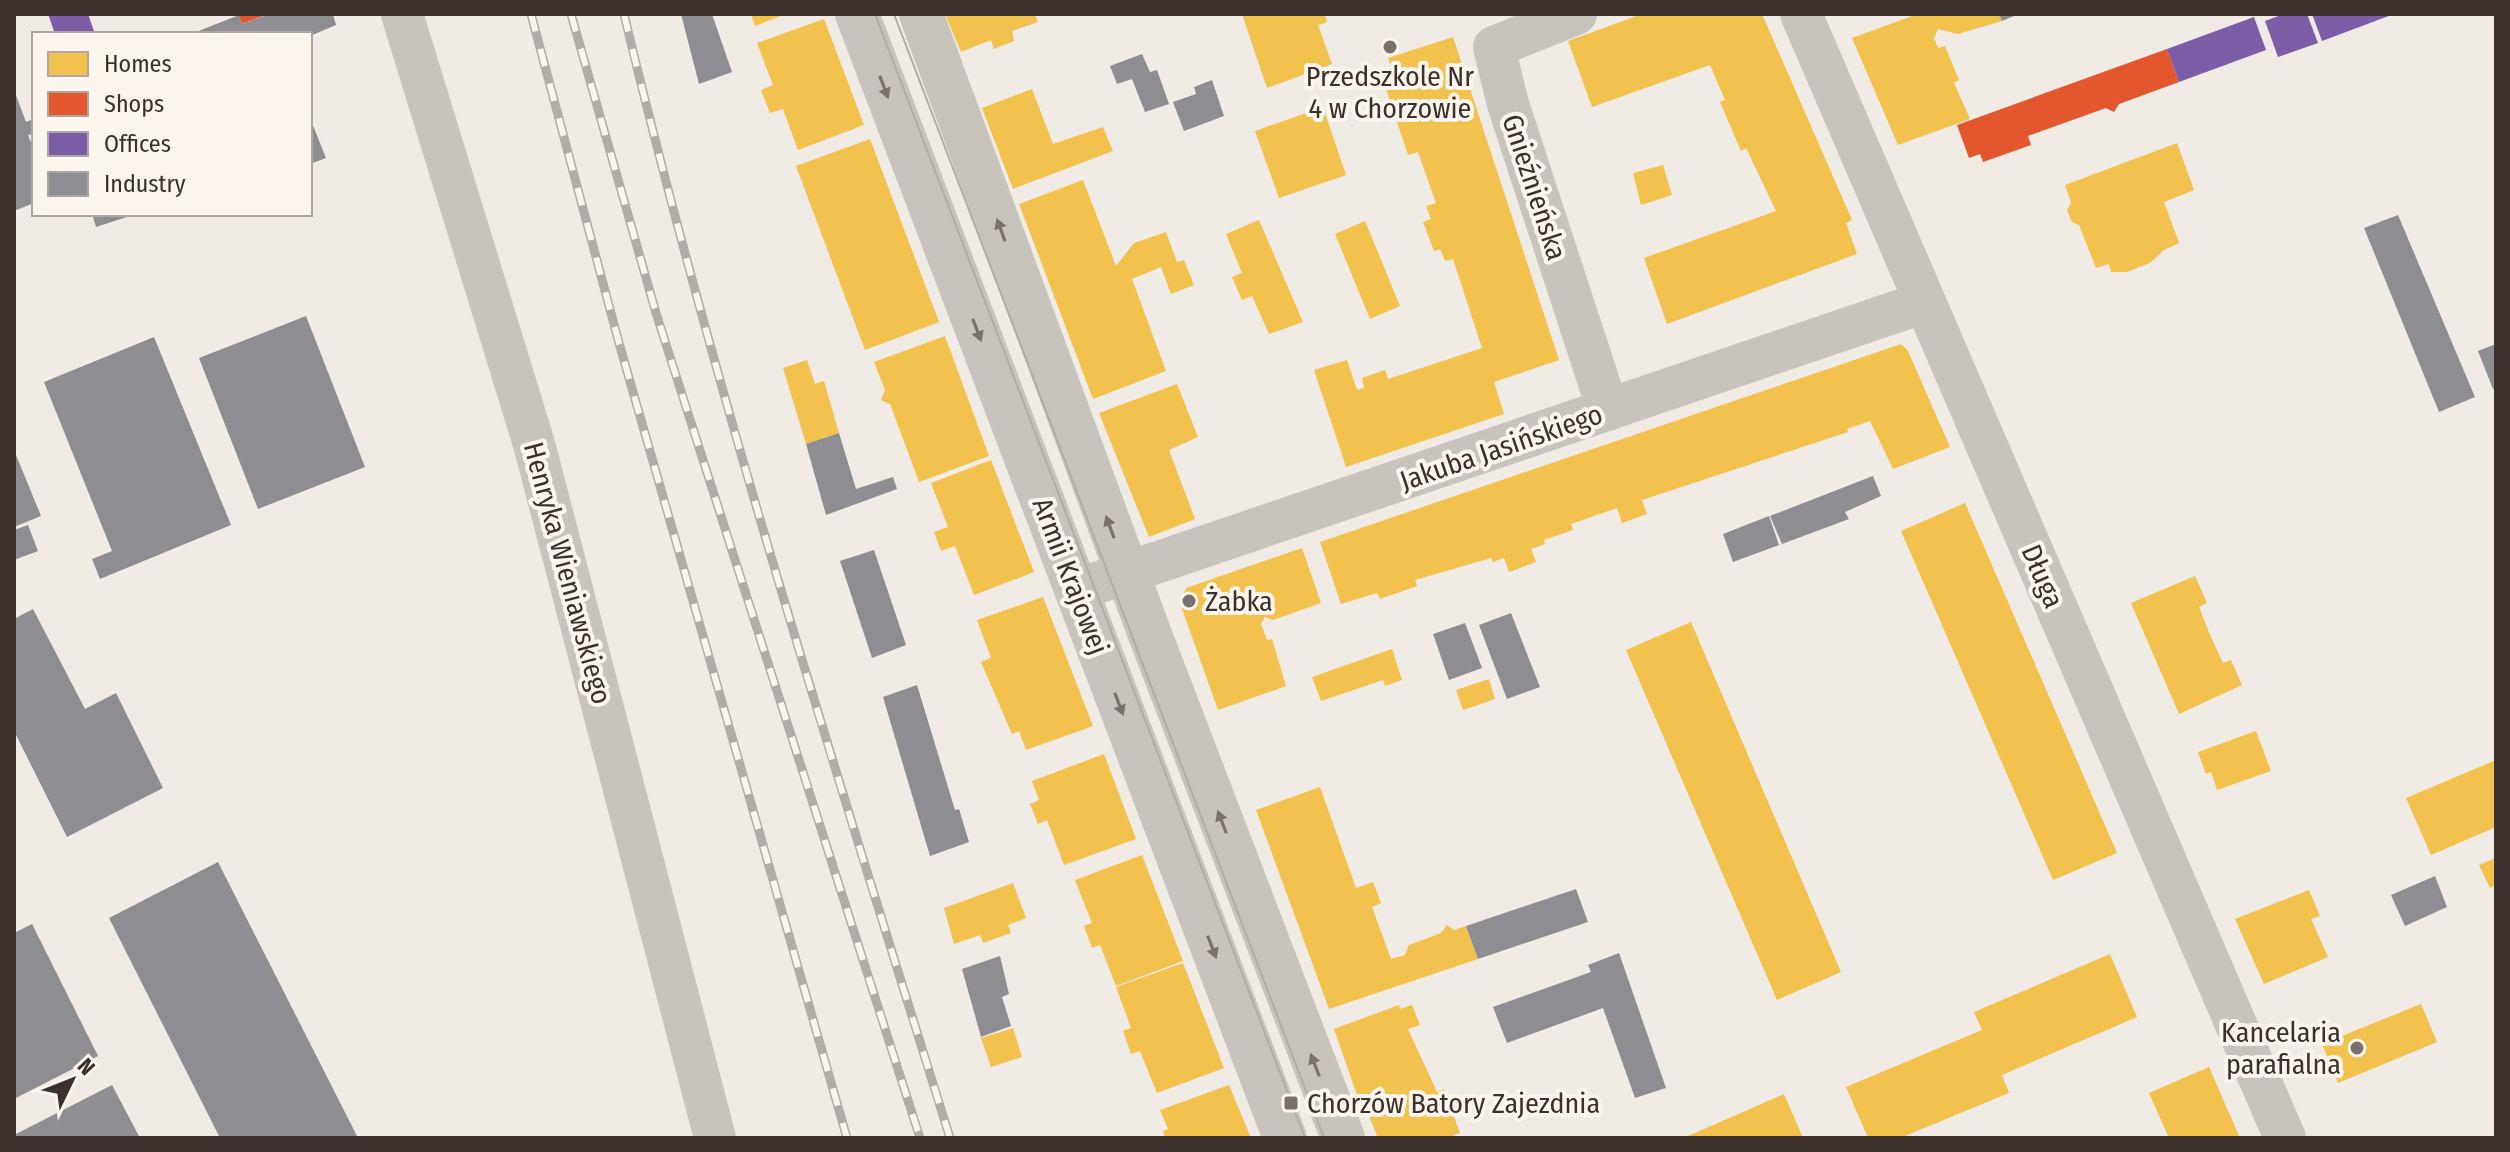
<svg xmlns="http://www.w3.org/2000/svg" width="2510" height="1152" font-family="'Fira Sans Condensed',sans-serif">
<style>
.homes{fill:#f2c14e}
.shops{fill:#e4572e}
.offices{fill:#7b5ea7}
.industry{fill:#8d8d92}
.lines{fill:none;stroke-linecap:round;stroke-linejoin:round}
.minor{stroke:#c9c3be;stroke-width:42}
.tertiary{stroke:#c9c3be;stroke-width:44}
.tram{stroke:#b1aca8;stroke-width:2}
.rail-casing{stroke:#b1aca8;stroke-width:9}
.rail{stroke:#fbf5ee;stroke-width:6;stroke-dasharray:18;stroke-linecap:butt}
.oneway{fill:#7b726d}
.poi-dot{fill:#7a716c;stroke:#fbf5ee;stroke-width:3}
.labels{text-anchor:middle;stroke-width:8;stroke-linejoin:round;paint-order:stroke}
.poi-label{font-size:28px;fill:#3b302b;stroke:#fbf5ee;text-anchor:start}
.street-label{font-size:28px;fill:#3b302b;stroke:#fbf5ee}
</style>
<rect width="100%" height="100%" fill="#f0ebe5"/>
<path class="homes" d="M 751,14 L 786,14 L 755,26 Z
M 945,14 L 1035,14 L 1038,22 L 1012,31 L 1014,41 L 994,49 L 991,40 L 961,52 Z
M 1242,14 L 1325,14 L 1327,22 L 1318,25 L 1332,64 L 1267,88 Z
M 1642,14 L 1762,14 L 1852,220 L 1846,223 L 1857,254 L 1667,324 L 1644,258 L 1776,211 L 1746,148 L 1741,151 L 1720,102 L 1725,100 L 1710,65 L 1592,107 L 1568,41 Z
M 1918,14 L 1999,14 L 2002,21 L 1958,34 L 1938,29 L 1934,38 L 1938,48 L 1945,46 L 1959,80 L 1954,83 L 1970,119 L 1898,145 L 1852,38 Z
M 824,19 L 864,125 L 798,150 L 783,109 L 770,113 L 761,90 L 773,85 L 757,43 Z
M 1453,37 L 1559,360 L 1494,382 L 1504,414 L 1346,467 L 1314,370 L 1347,360 L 1357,390 L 1364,388 L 1362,378 L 1385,370 L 1388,379 L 1482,348 L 1453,259 L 1445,261 L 1440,249 L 1434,251 L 1423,222 L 1431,219 L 1426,206 L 1436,203 L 1418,152 L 1408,155 L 1386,89 L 1397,85 L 1388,58 Z
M 1032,89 L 1053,144 L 1103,127 L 1113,151 L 1013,189 L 982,108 Z
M 1323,107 L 1346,175 L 1279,198 L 1255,131 Z
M 870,139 L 939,322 L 865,350 L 796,166 Z
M 2177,143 L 2194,190 L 2164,202 L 2179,243 L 2164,250 L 2150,263 L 2127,272 L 2111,272 L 2109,264 L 2096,268 L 2079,225 L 2072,222 L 2067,210 L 2071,203 L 2065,185 Z
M 1663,165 L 1672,195 L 1641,205 L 1633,173 Z
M 1083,180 L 1116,266 L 1134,243 L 1166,232 L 1177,262 L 1184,260 L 1194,285 L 1171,294 L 1161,267 L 1132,279 L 1166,371 L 1093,399 L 1019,204 Z
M 1259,220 L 1303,322 L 1269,334 L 1252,296 L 1242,300 L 1232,277 L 1242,273 L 1226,234 Z
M 1365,221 L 1400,306 L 1370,319 L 1335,234 Z
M 945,336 L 989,456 L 919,482 L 890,404 L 881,400 L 885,390 L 874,362 Z
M 1901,344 L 1908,351 L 1950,447 L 1893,469 L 1870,421 L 1847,429 L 1848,432 L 1642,500 L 1647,514 L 1622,523 L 1617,508 L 1571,524 L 1573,530 L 1544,540 L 1545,544 L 1531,549 L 1536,562 L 1509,572 L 1504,558 L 1493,562 L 1491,558 L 1415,580 L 1417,586 L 1380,599 L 1377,593 L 1341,604 L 1320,542 Z
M 807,360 L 815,384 L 824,381 L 839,433 L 806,444 L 783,368 Z
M 1177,384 L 1198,437 L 1169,450 L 1195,519 L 1149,537 L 1099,413 Z
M 991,460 L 1034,572 L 974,595 L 955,546 L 941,551 L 934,532 L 948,527 L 931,483 Z
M 1965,503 L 2117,853 L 2053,880 L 1901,531 Z
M 1302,548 L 1321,603 L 1273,620 L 1265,617 L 1261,624 L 1267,640 L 1272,639 L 1286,686 L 1218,710 L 1180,603 L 1186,588 Z
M 2195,576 L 2207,603 L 2199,607 L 2210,635 L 2223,663 L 2231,660 L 2242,685 L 2179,714 L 2131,603 Z
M 1043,597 L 1093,726 L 1026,750 L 1019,731 L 1012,734 L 981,662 L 991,658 L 977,620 Z
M 1691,622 L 1841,972 L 1777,1000 L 1626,650 Z
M 1392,649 L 1402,680 L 1385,686 L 1383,680 L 1321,701 L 1312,677 Z
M 1489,679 L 1495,699 L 1463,710 L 1456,690 Z
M 2256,731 L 2271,771 L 2217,790 L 2211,772 L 2206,774 L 2198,752 Z
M 1104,754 L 1136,839 L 1064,865 L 1047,820 L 1038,824 L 1030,804 L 1039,800 L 1032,781 Z
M 2496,760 L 2496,827 L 2431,855 L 2406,798 Z
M 1320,787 L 1356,888 L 1373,882 L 1381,903 L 1372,907 L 1391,959 L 1405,955 L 1409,945 L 1441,933 L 1447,925 L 1454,930 L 1466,926 L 1478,959 L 1329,1009 L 1256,810 Z
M 1142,855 L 1183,961 L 1116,986 L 1100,945 L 1092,948 L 1084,926 L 1092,923 L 1075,880 Z
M 2496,858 L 2496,885 L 2490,888 L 2479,865 Z
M 1013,883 L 1026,918 L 1008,925 L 1011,933 L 983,943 L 980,935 L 954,944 L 944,908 Z
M 2309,890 L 2320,916 L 2311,919 L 2328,957 L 2264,984 L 2235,919 Z
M 2110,954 L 2137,1017 L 2002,1075 L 2009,1093 L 1900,1138 L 1868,1138 L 1846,1087 L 1982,1030 L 1974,1012 Z
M 1183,963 L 1224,1068 L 1157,1093 L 1140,1051 L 1131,1054 L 1123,1031 L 1131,1028 L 1116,987 Z
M 2421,1004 L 2437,1042 L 2338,1083 L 2322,1044 Z
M 1399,1005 L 1400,1009 L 1412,1005 L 1420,1025 L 1408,1029 L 1437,1092 L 1444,1089 L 1460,1133 L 1454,1135 L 1455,1138 L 1378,1138 L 1360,1094 L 1357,1095 L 1334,1029 Z
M 1013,1028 L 1022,1057 L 991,1067 L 981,1038 Z
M 2209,1067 L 2240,1138 L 2169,1138 L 2149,1093 Z
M 1229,1085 L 1251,1138 L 1165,1138 L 1163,1131 L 1168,1129 L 1160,1110 Z
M 1784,1094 L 1803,1138 L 1682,1138 L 1695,1133 Z"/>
<path class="shops" d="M 238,14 L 269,14 L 242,24 Z
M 2167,49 L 2179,82 L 2119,104 L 2114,112 L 2106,108 L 2028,136 L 2031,145 L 1983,162 L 1980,154 L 1969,158 L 1957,125 Z"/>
<path class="offices" d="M 48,14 L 88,14 L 95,34 L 55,34 Z
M 2284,14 L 2307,14 L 2318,43 L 2278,57 L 2265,21 Z
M 2312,14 L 2394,14 L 2322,41 Z
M 2254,17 L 2266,50 L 2179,82 L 2167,49 Z"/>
<path class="industry" d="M 270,14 L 333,14 L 336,25 L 310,36 L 191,34 L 239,15 L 242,24 Z
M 681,14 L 712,14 L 732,72 L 699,84 Z
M 1999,14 L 2019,14 L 2002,21 Z
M 1142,54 L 1150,72 L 1157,70 L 1169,104 L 1145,112 L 1132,79 L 1117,84 L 1110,66 Z
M 1212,80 L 1224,116 L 1184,131 L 1173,102 L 1196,94 L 1194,87 Z
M 14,90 L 26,122 L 34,119 L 34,134 L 28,135 L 34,150 L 34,203 L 14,211 Z
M 310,118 L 326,158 L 310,164 Z
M 92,214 L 133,214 L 133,215 L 96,227 Z
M 2398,215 L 2475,397 L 2439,412 L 2364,228 Z
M 306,316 L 365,467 L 258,509 L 199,358 Z
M 154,337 L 231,525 L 100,579 L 92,559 L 112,551 L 44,382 Z
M 2496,344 L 2496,388 L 2493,389 L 2478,351 Z
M 839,433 L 856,489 L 893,477 L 897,489 L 826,515 L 806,444 Z
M 14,450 L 41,516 L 14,527 Z
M 1873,476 L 1881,496 L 1845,512 L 1849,519 L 1782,544 L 1770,516 Z
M 1769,516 L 1779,545 L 1733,562 L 1723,534 Z
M 28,525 L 38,551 L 14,560 L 14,530 Z
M 874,550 L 906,645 L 872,658 L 840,561 Z
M 33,609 L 85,709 L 116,693 L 163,788 L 67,837 L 14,731 L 14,619 Z
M 1511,613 L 1540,687 L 1507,699 L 1479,625 Z
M 1465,623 L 1482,668 L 1449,680 L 1433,634 Z
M 917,685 L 955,810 L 959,809 L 969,842 L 930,856 L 883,697 Z
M 218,862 L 358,1138 L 220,1138 L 109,918 Z
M 2435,876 L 2447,907 L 2405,926 L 2391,895 Z
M 1576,889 L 1588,922 L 1478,959 L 1466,926 Z
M 32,924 L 98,1056 L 14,1099 L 14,933 Z
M 1619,953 L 1666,1088 L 1635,1098 L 1603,1008 L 1507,1043 L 1493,1007 L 1591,972 L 1588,965 Z
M 1000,956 L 1009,994 L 1002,997 L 1011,1026 L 981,1037 L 962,969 Z
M 112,1085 L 140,1138 L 14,1138 L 14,1135 Z"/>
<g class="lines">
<path class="minor" d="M 402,14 L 534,444 L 715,1138
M 1576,14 L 1494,47 L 1508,104 L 1608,410
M 1801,14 L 2285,1138
M 1076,590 L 1925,302"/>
<path class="tertiary" d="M 857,14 L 1285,1138
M 921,14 L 1149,632 L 1343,1138"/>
<path class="tram" d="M 875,14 L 1305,1138
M 894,14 L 1324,1138"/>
<defs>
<path id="rail" d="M 531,14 L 619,343 L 847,1138
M 571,14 L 656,313 L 920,1138
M 624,14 C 715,394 834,765 950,1138"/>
</defs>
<use href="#rail" class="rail-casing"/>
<use href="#rail" class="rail"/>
</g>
<defs><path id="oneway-solid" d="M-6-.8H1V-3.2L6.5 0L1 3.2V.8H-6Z" transform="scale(2)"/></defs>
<g class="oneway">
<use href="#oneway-solid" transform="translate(884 87) rotate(69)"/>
<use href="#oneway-solid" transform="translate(1001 230) rotate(-110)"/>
<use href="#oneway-solid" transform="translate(977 330) rotate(69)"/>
<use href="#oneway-solid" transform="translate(1110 527) rotate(-110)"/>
<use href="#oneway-solid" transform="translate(1119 704) rotate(69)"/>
<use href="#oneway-solid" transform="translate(1222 822) rotate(-111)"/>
<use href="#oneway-solid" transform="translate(1212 947) rotate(69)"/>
<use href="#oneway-solid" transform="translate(1315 1065) rotate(-111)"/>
</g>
<g class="poi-dot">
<circle cx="1390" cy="47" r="8"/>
<circle cx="1189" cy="601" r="8"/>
<circle cx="2357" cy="1048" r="8"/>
<rect x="1283" y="1095" width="16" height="16" rx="4"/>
</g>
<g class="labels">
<g class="poi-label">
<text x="1390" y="86" text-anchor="middle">Przedszkole Nr<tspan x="1390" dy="32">4 w Chorzowie</tspan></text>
<text x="1205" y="611">Żabka</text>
<text x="2341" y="1042" text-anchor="end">Kancelaria<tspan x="2341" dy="32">parafialna</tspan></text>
<text x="1307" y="1113">Chorzów Batory Zajezdnia</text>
</g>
<g class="street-label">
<text transform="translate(1535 187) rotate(72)" y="10">Gnieźnieńska</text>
<text transform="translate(1501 447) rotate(-19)" y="10">Jakuba Jasińskiego</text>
<text transform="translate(568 573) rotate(75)" y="10">Henryka Wieniawskiego</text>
<text transform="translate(1071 576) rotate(69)" y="10">Armii Krajowej</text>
<text transform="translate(2043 576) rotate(67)" y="10">Długa</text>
</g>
</g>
<rect width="2510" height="1152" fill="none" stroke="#3b302b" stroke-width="32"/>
<rect x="32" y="32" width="280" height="184" fill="#fbf5ee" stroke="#aea6a0" stroke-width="2"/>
<rect x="48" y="52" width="40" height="24" fill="#f2c14e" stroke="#aea6a0" stroke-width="2"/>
<text x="104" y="72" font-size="24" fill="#3b302b">Homes</text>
<rect x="48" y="92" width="40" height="24" fill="#e4572e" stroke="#aea6a0" stroke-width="2"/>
<text x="104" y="112" font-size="24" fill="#3b302b">Shops</text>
<rect x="48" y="132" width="40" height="24" fill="#7b5ea7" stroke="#aea6a0" stroke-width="2"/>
<text x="104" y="152" font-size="24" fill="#3b302b">Offices</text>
<rect x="48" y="172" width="40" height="24" fill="#8d8d92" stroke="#aea6a0" stroke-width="2"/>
<text x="104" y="192" font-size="24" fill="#3b302b">Industry</text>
<g transform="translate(72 1080) rotate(47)" stroke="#fbf5ee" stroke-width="6" paint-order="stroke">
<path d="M0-6L14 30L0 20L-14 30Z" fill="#3b302b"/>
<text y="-12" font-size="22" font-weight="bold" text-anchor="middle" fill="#3b302b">N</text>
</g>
</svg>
